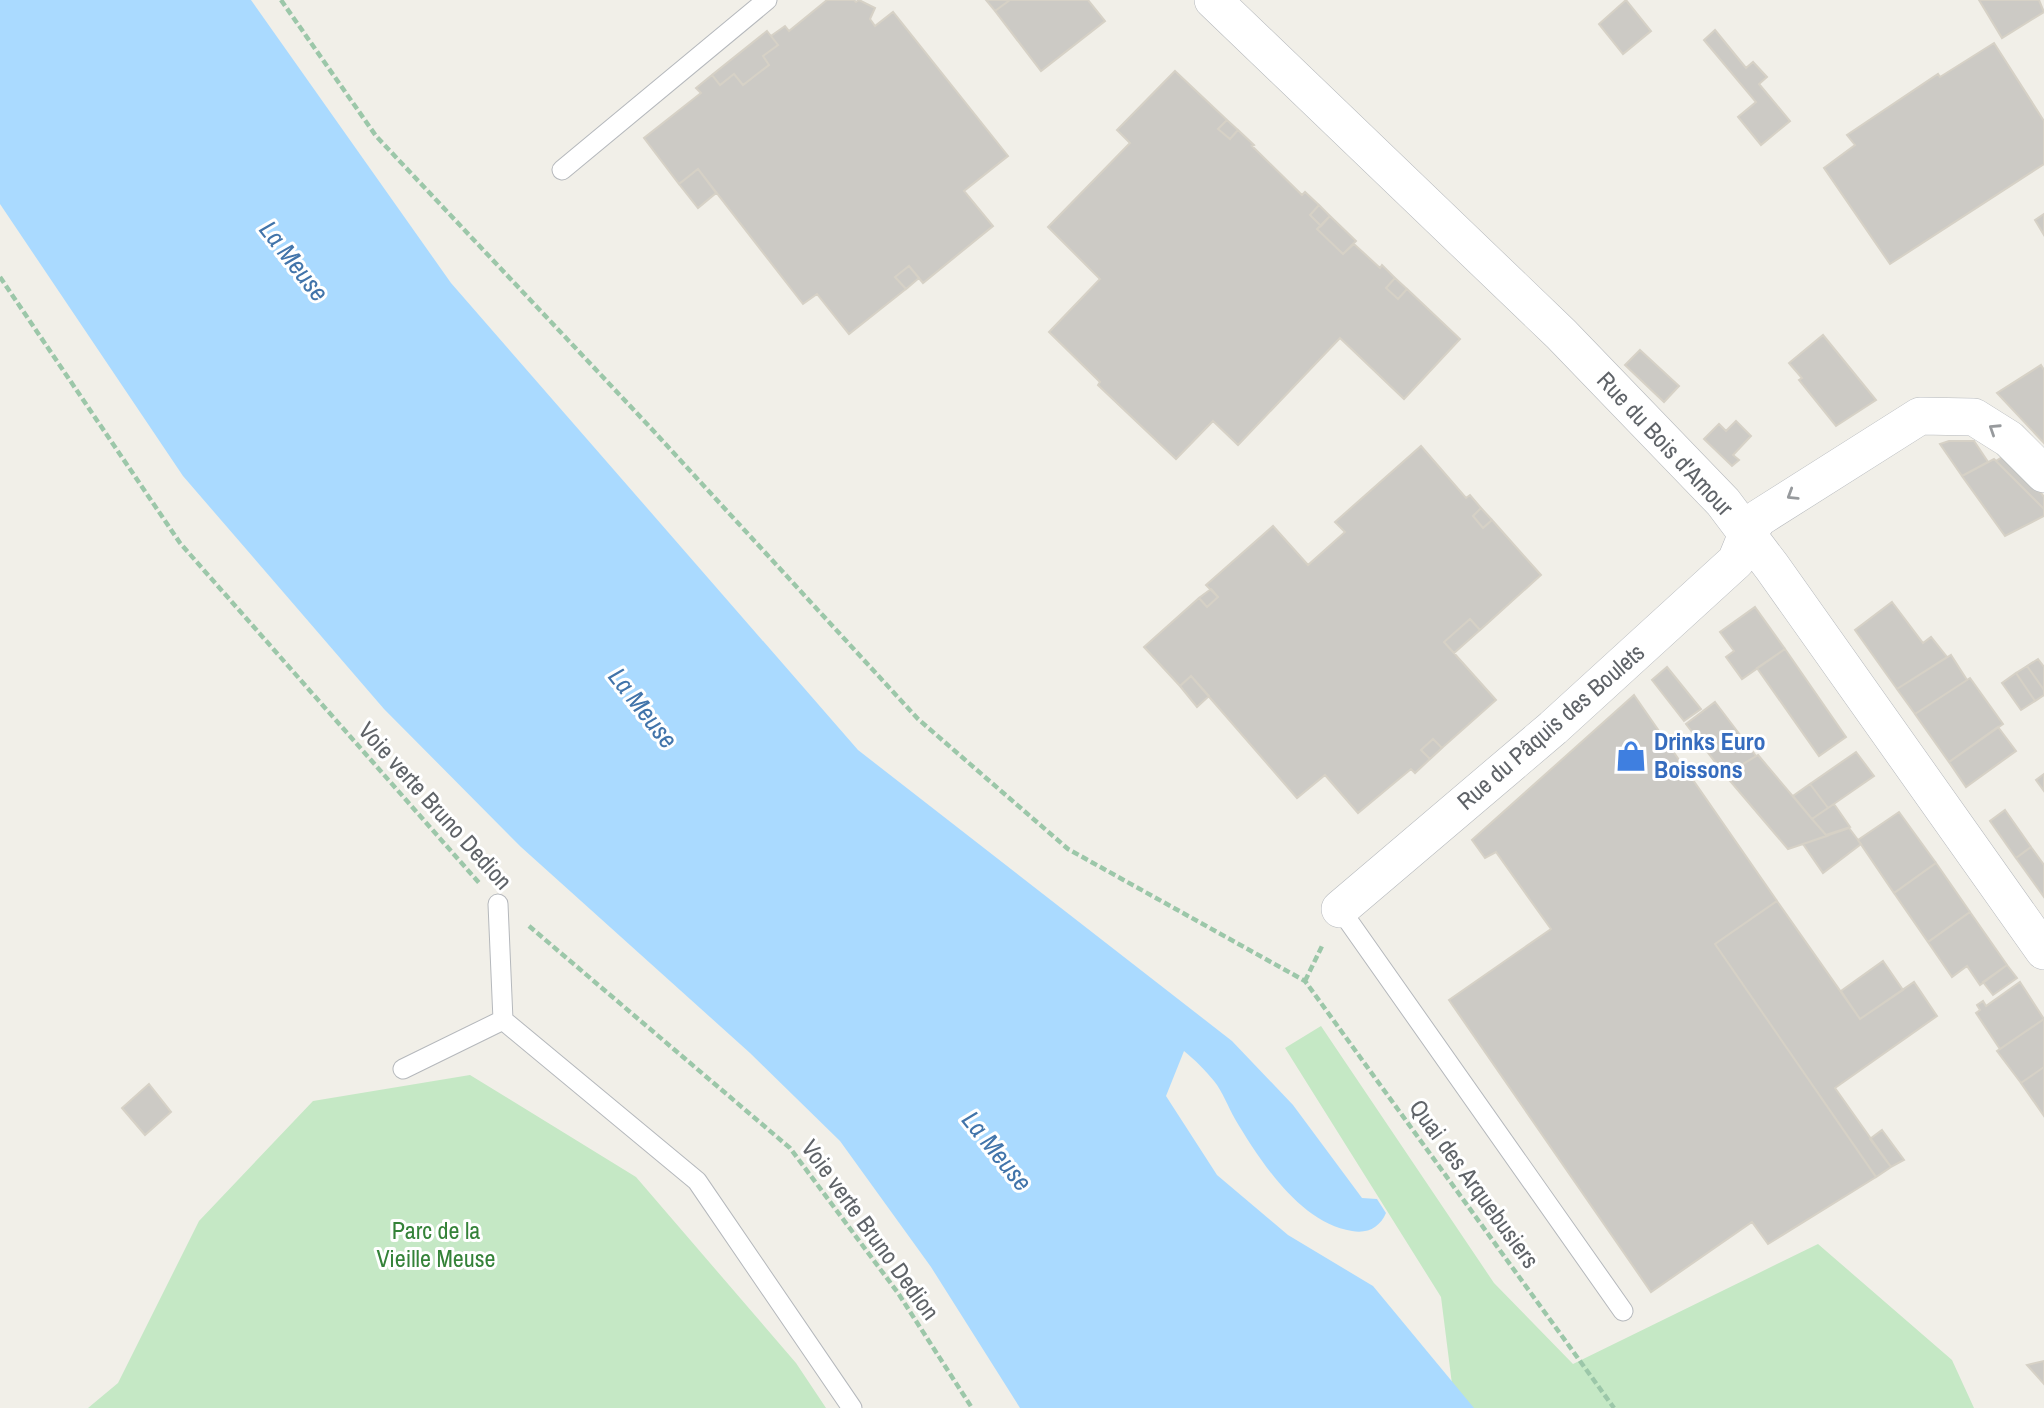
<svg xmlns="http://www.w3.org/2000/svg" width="2044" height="1408" font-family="'Archivo Narrow',sans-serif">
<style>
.green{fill:#c5e8c5}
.water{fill:#aadaff}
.building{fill:#cccac5;stroke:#d6d1c6;stroke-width:2}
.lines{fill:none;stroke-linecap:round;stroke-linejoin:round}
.lane-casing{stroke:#b5b8bc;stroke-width:21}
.street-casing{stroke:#b5b8bc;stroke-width:38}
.path{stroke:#9cc7a9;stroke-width:4.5;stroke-dasharray:7 3.5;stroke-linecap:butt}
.lane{stroke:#fff;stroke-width:19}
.street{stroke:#fff;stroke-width:37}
.oneway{stroke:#979a9d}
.labels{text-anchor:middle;stroke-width:6;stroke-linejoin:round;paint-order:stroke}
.street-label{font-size:24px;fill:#5f6368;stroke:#fff}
.shop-label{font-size:24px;font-weight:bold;fill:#366cbe;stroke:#fff;text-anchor:start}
.park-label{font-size:24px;fill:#348238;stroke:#fff}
.water-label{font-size:26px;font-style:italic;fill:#4174aa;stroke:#fff}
</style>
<rect width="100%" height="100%" fill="#f1efe8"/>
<path class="green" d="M 1321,1026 L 1494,1283 L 1573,1364 L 1818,1244 L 1952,1360 L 1974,1408 L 1455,1408 L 1441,1297 L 1285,1048 Z
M 470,1075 L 636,1177 L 796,1363 L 826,1408 L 88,1408 L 118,1383 L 199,1221 L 313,1101 Z"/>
<path class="water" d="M 0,0 L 251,0 L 451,283 L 858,750 L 1232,1041 L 1293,1105 L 1362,1198 L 1377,1199 L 1386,1213 C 1380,1227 1368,1234 1352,1231 C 1301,1224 1260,1161 1235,1119 C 1228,1107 1223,1092 1214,1081 C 1206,1071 1194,1059 1184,1051 L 1166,1096 L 1217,1175 L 1288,1235 L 1373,1286 L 1474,1408 L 1020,1408 L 931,1267 L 840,1141 L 750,1053 L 521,847 L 384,709 L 183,476 L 0,204 Z"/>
<path class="building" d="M 827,0 L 854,0 L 856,2 L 859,0 L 875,8 L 870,19 L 875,26 L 893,12 L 1008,156 L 964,191 L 993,226 L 923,283 L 909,266 L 895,277 L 906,289 L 849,334 L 817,294 L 803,304 L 698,169 L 679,184 L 644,138 L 701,93 L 696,88 L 712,75 L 720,85 L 734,74 L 743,85 L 769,65 L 763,56 L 778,45 L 771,36 L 785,26 L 789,31 Z
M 986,0 L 1010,0 L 995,11 Z
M 1010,0 L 1088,0 L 1105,21 L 1041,71 L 995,11 Z
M 1626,0 L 1651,31 L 1623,54 L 1599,24 Z
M 1979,0 L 2039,0 L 2044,12 L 2002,38 Z
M 1715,30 L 1746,68 L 1753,62 L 1767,77 L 1759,84 L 1790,121 L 1761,145 L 1738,117 L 1756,102 L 1704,40 Z
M 767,31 L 778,45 L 763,56 L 769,65 L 743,85 L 734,74 L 720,85 L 712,75 Z
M 1994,43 L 2044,121 L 2044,164 L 1890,264 L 1824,168 L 1855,145 L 1847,135 L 1938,74 L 1940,77 Z
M 1175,71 L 1227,120 L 1218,129 L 1230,139 L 1238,130 L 1254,145 L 1252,146 L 1302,195 L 1305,192 L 1319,205 L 1310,215 L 1321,226 L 1317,229 L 1343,254 L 1354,244 L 1380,268 L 1382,265 L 1395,278 L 1386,288 L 1398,299 L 1407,289 L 1460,339 L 1404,399 L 1340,338 L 1238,445 L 1213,421 L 1176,459 L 1098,385 L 1100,382 L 1049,332 L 1100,279 L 1048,227 L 1130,143 L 1117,130 Z
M 1227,120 L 1238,130 L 1230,139 L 1218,129 Z
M 698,169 L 716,193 L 698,208 L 679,184 Z
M 1319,205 L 1330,216 L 1321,226 L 1310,215 Z
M 2044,214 L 2044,235 L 2035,220 Z
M 1330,216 L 1356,241 L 1343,254 L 1317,229 Z
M 909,266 L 919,278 L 906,289 L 895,277 Z
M 1395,278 L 1407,289 L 1398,299 L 1386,288 Z
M 1823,335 L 1876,400 L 1836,426 L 1799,380 L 1802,378 L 1789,363 Z
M 1640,350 L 1679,386 L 1664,402 L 1625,365 Z
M 2041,365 L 2044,370 L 2044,443 L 1997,393 Z
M 1736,421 L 1751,436 L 1733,455 L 1739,460 L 1732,466 L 1704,439 L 1719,424 L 1726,431 Z
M 1949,441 L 1974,441 L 1988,462 L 1962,476 L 1940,444 Z
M 1421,446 L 1466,498 L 1470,495 L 1481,508 L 1473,516 L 1483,528 L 1492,520 L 1541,575 L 1480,630 L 1470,619 L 1444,642 L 1496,700 L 1442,748 L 1433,739 L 1421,750 L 1430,759 L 1415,773 L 1411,769 L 1358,813 L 1325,775 L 1297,798 L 1191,676 L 1180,686 L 1144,647 L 1199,598 L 1207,607 L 1218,597 L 1206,585 L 1273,526 L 1308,565 L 1345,532 L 1335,522 Z
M 2010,452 L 2044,497 L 2044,509 L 1996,461 Z
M 1994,459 L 2044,509 L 2044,516 L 2005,536 L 1962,476 Z
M 1481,508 L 1492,520 L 1483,528 L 1473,516 Z
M 1211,589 L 1218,597 L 1207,607 L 1199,598 Z
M 1892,602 L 1923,643 L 1931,637 L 1947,657 L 1897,689 L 1855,630 Z
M 1755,607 L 1785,649 L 1742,679 L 1726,657 L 1734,651 L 1720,632 Z
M 1470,619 L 1480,630 L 1454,653 L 1444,642 Z
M 1785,649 L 1846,737 L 1819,756 L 1757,668 Z
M 1951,655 L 1967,680 L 1915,714 L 1897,689 Z
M 2038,659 L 2044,667 L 2044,690 L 2027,666 Z
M 2027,666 L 2044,690 L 2044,695 L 2035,701 L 2016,673 Z
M 1667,667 L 1701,709 L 1684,721 L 1652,680 Z
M 2016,673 L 2035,701 L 2021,710 L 2002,683 Z
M 1191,676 L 1209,696 L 1197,707 L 1180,686 Z
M 1970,678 L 2003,724 L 1949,762 L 1915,714 Z
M 1634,695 L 1777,901 L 1715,944 L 1876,1177 L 1768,1244 L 1752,1222 L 1651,1292 L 1449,1000 L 1551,929 L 1496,852 L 1485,858 L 1472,840 Z
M 1715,702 L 1756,756 L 1725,775 L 1686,724 Z
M 1998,727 L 2016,751 L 1966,787 L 1949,762 Z
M 1433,739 L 1442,748 L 1430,759 L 1421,750 Z
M 1856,752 L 1874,776 L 1828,808 L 1810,784 Z
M 1758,755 L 1812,819 L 1827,836 L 1788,849 L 1725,775 Z
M 2044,774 L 2044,791 L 2036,780 Z
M 1810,784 L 1828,808 L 1812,819 L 1793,796 Z
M 1834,804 L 1850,827 L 1826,835 L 1812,819 Z
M 2005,810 L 2031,847 L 2016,858 L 1990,821 Z
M 1899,812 L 1936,863 L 1894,893 L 1858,840 Z
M 1849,828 L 1861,844 L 1823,873 L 1803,844 Z
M 2031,847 L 2044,865 L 2044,897 L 2016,858 Z
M 1936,863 L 1970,912 L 1928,942 L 1894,893 Z
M 1777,901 L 1860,1019 L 1914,982 L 1937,1016 L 1835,1088 L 1891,1167 L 1876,1177 L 1715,944 Z
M 1970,912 L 2007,965 L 1980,985 L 1967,966 L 1952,977 L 1928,942 Z
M 1883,961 L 1903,990 L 1860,1019 L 1841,991 Z
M 2007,965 L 2017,978 L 1993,995 L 1983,982 Z
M 2020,982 L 2044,1019 L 2000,1049 L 1976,1013 L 1980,1010 L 1977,1005 L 1983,1001 L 1986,1006 Z
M 2044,1019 L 2044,1067 L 2021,1083 L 1997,1051 Z
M 2044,1067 L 2044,1116 L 2021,1083 Z
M 149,1084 L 171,1112 L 145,1135 L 122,1108 Z
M 1882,1130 L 1904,1160 L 1891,1167 L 1870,1139 Z
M 2044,1361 L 2044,1384 L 2027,1365 Z"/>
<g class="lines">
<defs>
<path id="lane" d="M 562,170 L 767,0
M 498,904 L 503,1020 L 697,1181 L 852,1408
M 1340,909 L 1623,1311
M 403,1069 L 503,1020"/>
<path id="street" d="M 1213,0 L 1561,334 L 1723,502 L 1772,567 L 2044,951
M 1340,909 L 1553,728 L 1736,561 L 1747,534 L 1759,518 L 1920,416 L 1974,417 L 2009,439 L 2044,474"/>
</defs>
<use href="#lane" class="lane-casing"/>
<use href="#street" class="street-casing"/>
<path class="path" d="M 281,0 L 376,136 L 648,425 L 918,719 L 1068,849 L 1305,981 L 1614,1408
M 0,277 L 180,543 L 480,884
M 529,926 L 790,1148 L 898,1293 L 972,1408
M 1305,981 L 1323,944"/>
<use href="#lane" class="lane"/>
<use href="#street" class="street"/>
</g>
<defs><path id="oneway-chevron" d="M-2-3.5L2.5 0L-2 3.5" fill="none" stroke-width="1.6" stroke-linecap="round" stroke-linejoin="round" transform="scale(1.75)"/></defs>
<g class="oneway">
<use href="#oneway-chevron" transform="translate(1994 429) rotate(-147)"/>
<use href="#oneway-chevron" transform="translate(1792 495) rotate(148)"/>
</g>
<defs>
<symbol id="shop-bare" viewBox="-9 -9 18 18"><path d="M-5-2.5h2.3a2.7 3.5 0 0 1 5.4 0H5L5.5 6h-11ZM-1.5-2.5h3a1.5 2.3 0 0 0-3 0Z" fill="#3f7fe0" stroke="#fff" stroke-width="2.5" paint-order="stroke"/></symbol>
</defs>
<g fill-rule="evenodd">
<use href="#shop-bare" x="1609" y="734" width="44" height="44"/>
</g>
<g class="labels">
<g class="street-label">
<text transform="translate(1665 444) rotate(47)" y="8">Rue du Bois d'Amour</text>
<text transform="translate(1551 727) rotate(-41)" y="8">Rue du Pâquis des Boulets</text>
<text transform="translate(435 806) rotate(48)" y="8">Voie verte Bruno Dedion</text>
<text transform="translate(1474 1184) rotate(54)" y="8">Quai des Arquebusiers</text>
<text transform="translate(870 1230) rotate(54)" y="8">Voie verte Bruno Dedion</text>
</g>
<g class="shop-label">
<text x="1654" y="750">Drinks Euro<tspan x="1654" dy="28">Boissons</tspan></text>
</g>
<g class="park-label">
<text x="436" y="1239">Parc de la<tspan x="436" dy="28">Vieille Meuse</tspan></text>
</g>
<g class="water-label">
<text transform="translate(294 261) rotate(52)" y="9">La Meuse</text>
<text transform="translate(643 708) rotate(52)" y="9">La Meuse</text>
<text transform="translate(997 1151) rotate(51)" y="9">La Meuse</text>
</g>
</g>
</svg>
